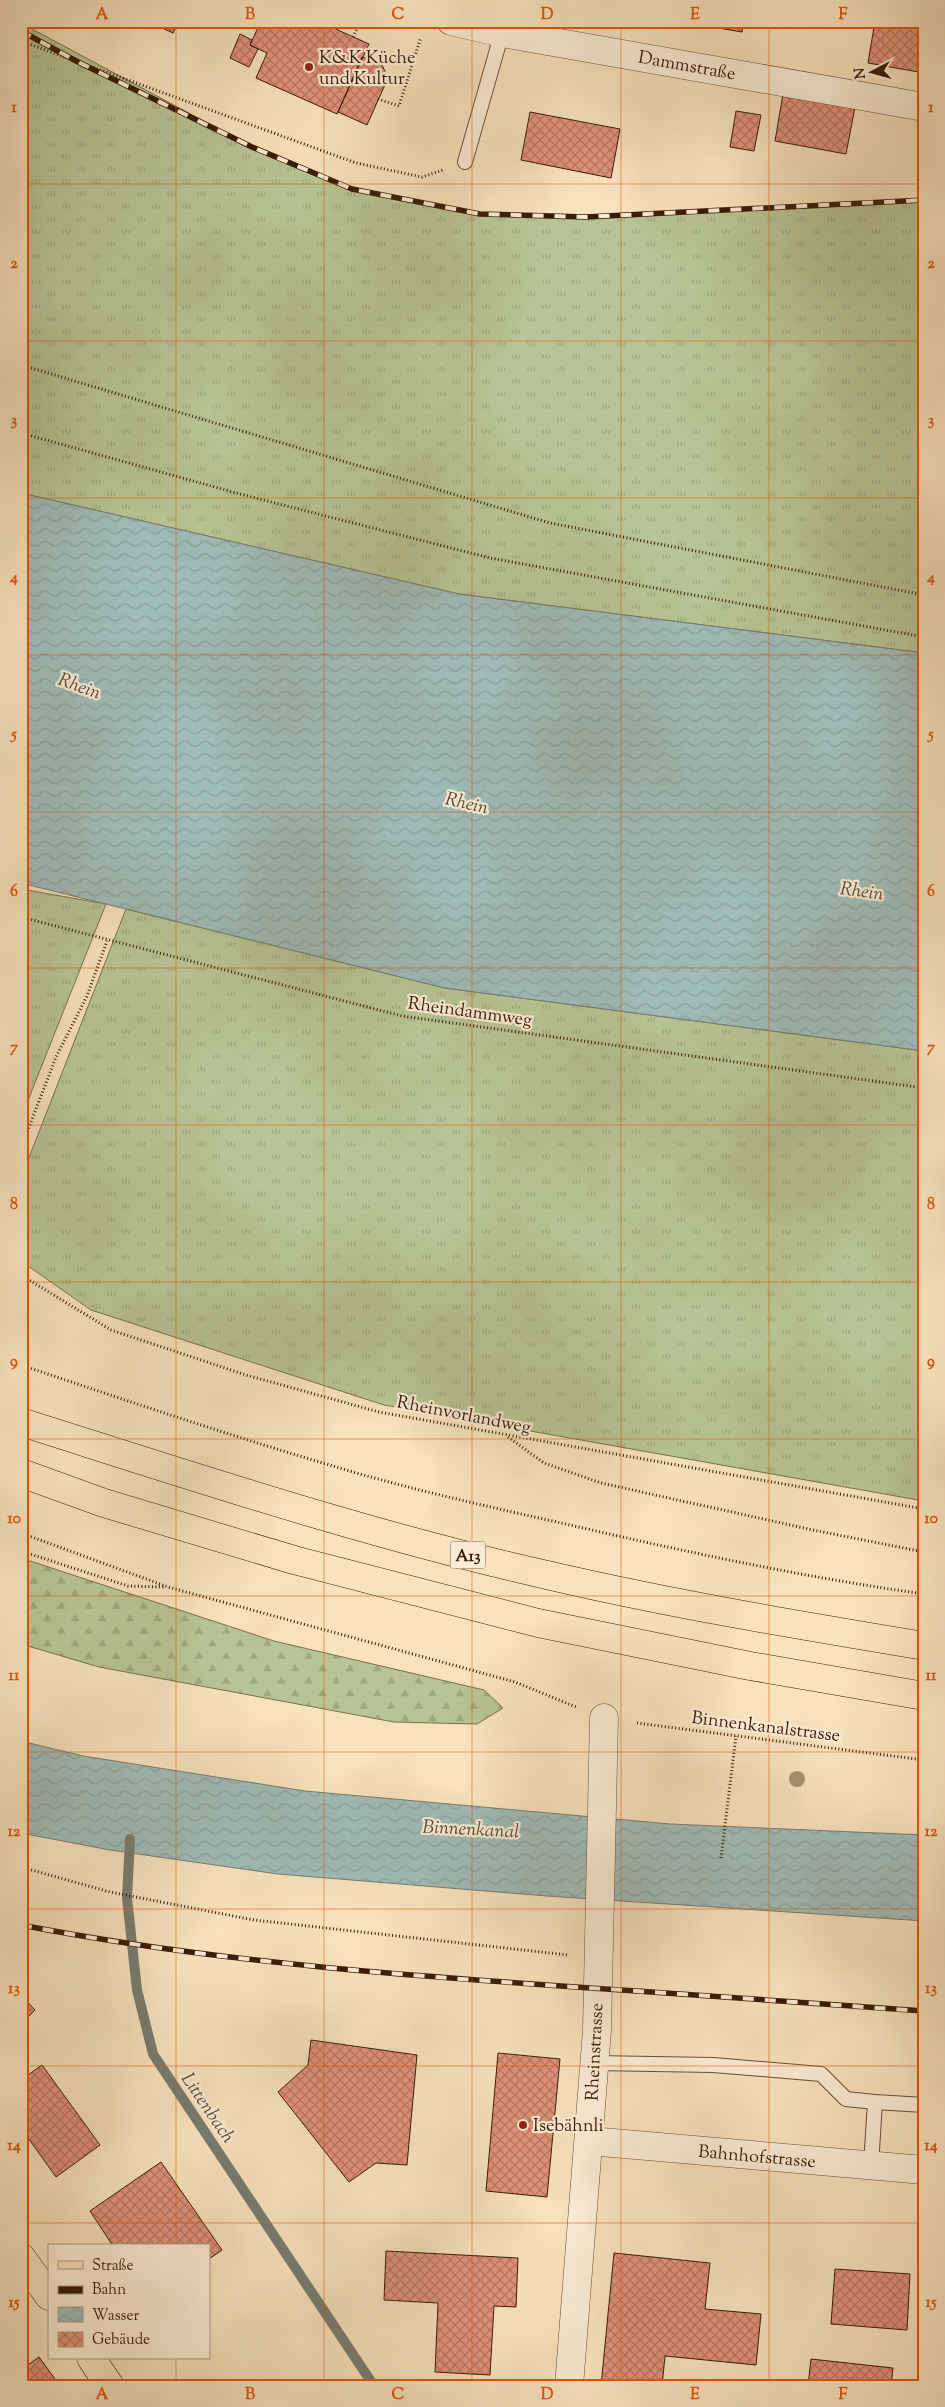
<svg xmlns="http://www.w3.org/2000/svg" width="945" height="2407" font-family="'Sorts Mill Goudy',serif">
<style>
.grass{fill:url(#grass-tufts);stroke:#78704d}
.forest{fill:url(#forest-firs);stroke:#78704d}
.water{fill:url(#water-waves);stroke:#777c70}
.lines{fill:none;stroke-linecap:round;stroke-linejoin:round}
.stream{stroke:#777c70;stroke-width:10}
.building{fill:url(#building-cross-hatch);stroke:#3a1b05}
.lane-casing{stroke:#694d33;stroke-width:16}
.street-casing{stroke:#694d33;stroke-width:29}
.primary-casing{stroke:#3a1b05;stroke-width:29}
.highway-casing{stroke:#3a1b05;stroke-width:29}
.path{stroke:#3a1b05;stroke-width:3;stroke-dasharray:1 2.5;stroke-linecap:butt}
.lane{stroke:#faecd4;stroke-width:14}
.street{stroke:#faecd4;stroke-width:28}
.primary{stroke:#f7e2bd;stroke-width:28}
.highway{stroke:#f7e2bd;stroke-width:28}
.rail-casing{stroke:#3a1b05;stroke-width:5.5}
.rail{stroke:#faecd4;stroke-width:4;stroke-dasharray:11;stroke-linecap:butt}
.tree{fill:#a4916f}
.grid{fill:none;stroke:#df560c;stroke-width:1;stroke-opacity:0.55}
.poi-dot{fill:#8f2418;stroke:#faecd4;stroke-width:2}
.labels{text-anchor:middle;stroke-width:4.5;stroke-linejoin:round;paint-order:stroke}
.shield{fill:#faecd4;stroke:#745a43;stroke-width:1}
.shield-label{font-size:16px;font-weight:bold;fill:#3a1b05}
.poi-label{font-size:18px;fill:#3a1b05;stroke:#faecd4;text-anchor:start}
.street-label{font-size:18px;fill:#3a1b05;stroke:#faecd4}
.water-label{font-size:19px;font-style:italic;fill:#584b3b;stroke:#faecd4}
.neatline{fill:none;stroke:#df560c;stroke-width:2}
.grid-label{font-size:16px;text-anchor:middle;font-weight:bold;fill:#df560c}
</style>
<defs>
<pattern id="grass-tufts" width="24" height="20" patternUnits="userSpaceOnUse" patternTransform="scale(1.25)"><rect width="24" height="20" fill="#b7c495"/><path d="M3 7l-1-3M5 7V3M7 7l1-3M15 17l-1-3M17 17v-4M19 17l1-3" fill="none" stroke="#9ea87f"/></pattern>
<pattern id="forest-firs" width="22" height="20" patternUnits="userSpaceOnUse" patternTransform="scale(1.25)"><rect width="22" height="20" fill="#b7c495"/><path d="M5 1l3.5 6h-7zM16 11l3.5 6h-7z" fill="#9ea87f"/></pattern>
<pattern id="water-waves" width="16" height="10" patternUnits="userSpaceOnUse" patternTransform="scale(1.25)"><rect width="16" height="10" fill="#9fbcb8"/><path d="M0 5q4-4 8 0t8 0" fill="none" stroke="#8aa19d"/></pattern>
<pattern id="building-cross-hatch" width="8" height="8" patternUnits="userSpaceOnUse" patternTransform="scale(1.25)"><rect width="8" height="8" fill="#e1927a"/><path d="M0 0l8 8M0 8l8-8" fill="none" stroke="#b77662"/></pattern>
</defs>
<rect width="100%" height="100%" fill="#f7e2bd"/>
<filter id="stains"><feTurbulence type="fractalNoise" baseFrequency=".004" numOctaves="4"/><feColorMatrix values="0 0 0 0 .2 0 0 0 0 .09 0 0 0 0 .02 0 0 0 .5 -.17"/></filter>
<radialGradient id="worn" r=".72"><stop offset=".6" stop-color="#630" stop-opacity="0"/><stop offset="1" stop-color="#630" stop-opacity=".3"/></radialGradient>
<path class="grass" d="M 21,23 L 252,147 L 352,189 L 480,214 L 586,217 L 924,200 L 924,653 L 459,594 L 21,493 Z
M 21,889 L 106,904 L 21,1118 Z
M 126,909 L 445,988 L 924,1051 L 924,1501 L 384,1405 L 91,1310 L 21,1261 L 21,1178 Z"/>
<path class="forest" d="M 21,1558 L 274,1641 L 484,1690 L 503,1708 L 477,1724 L 394,1722 L 99,1667 L 21,1644 Z"/>
<path class="water" d="M 21,493 L 459,594 L 924,653 L 924,1051 L 445,988 L 21,883 Z
M 21,1741 L 83,1756 L 305,1791 L 670,1824 L 924,1835 L 924,1921 L 547,1896 L 278,1874 L 110,1850 L 21,1833 Z"/>
<g class="lines">
<path class="stream" d="M 130,1839 L 127,1898 L 137,1990 L 153,2054 L 374,2386"/>
</g>
<path class="building" d="M 147,21 L 178,21 L 173,33 Z
M 261,21 L 318,21 L 369,44 L 337,114 L 256,78 L 267,53 L 250,45 Z
M 678,21 L 744,21 L 742,32 Z
M 875,21 L 924,21 L 924,73 L 868,63 Z
M 240,34 L 252,40 L 250,45 L 258,49 L 249,67 L 230,58 Z
M 362,57 L 382,65 L 388,78 L 367,125 L 338,112 Z
M 783,94 L 855,107 L 846,154 L 775,141 Z
M 736,111 L 761,115 L 754,151 L 730,147 Z
M 530,112 L 620,129 L 611,178 L 521,160 Z
M 21,1995 L 35,2010 L 21,2024 Z
M 311,2040 L 417,2055 L 407,2165 L 376,2163 L 349,2182 L 278,2092 L 308,2065 Z
M 498,2053 L 560,2059 L 547,2197 L 486,2191 Z
M 42,2065 L 100,2145 L 56,2177 L 21,2128 L 21,2080 Z
M 161,2162 L 222,2250 L 209,2259 L 209,2246 L 113,2246 L 90,2211 Z
M 386,2251 L 518,2258 L 516,2307 L 494,2306 L 490,2375 L 435,2372 L 438,2303 L 384,2300 Z
M 614,2253 L 710,2263 L 705,2309 L 761,2314 L 756,2365 L 665,2356 L 662,2386 L 601,2386 Z
M 835,2269 L 910,2274 L 907,2330 L 831,2324 Z
M 39,2357 L 60,2386 L 21,2386 L 21,2370 Z
M 811,2359 L 893,2368 L 891,2386 L 808,2386 Z"/>
<g class="lines">
<defs>
<path id="lane" d="M 465,162 L 503,29
M 594,2063 L 713,2065 L 821,2074 L 846,2099 L 875,2102
M 871,2166 L 875,2102 L 924,2105"/>
<path id="street" d="M 451,21 L 502,33 L 924,107
M 590,2141 L 924,2170
M 569,2386 L 597,2030 L 604,1718"/>
<path id="primary" d="M 21,2257 L 49,2296
M 91,2358 L 110,2386"/>
<path id="highway" d="M 21,1422 C 195,1477 369,1535 547,1575 C 671,1604 798,1625 924,1646
M 21,1473 L 104,1503 L 294,1560 L 538,1623 L 750,1666 L 924,1696"/>
</defs>
<use href="#lane" class="lane-casing"/>
<use href="#street" class="street-casing"/>
<use href="#primary" class="primary-casing"/>
<use href="#highway" class="highway-casing"/>
<path class="path" d="M 353,37 L 361,21
M 21,41 L 356,163 L 422,177 L 443,170
M 378,99 L 399,106 L 421,37
M 21,365 L 550,523 L 924,595
M 21,433 L 240,494 L 490,558 L 924,637
M 21,917 L 402,1016 L 924,1088
M 21,1148 L 56,1057 L 87,996 L 107,941
M 21,1275 L 111,1330 L 246,1375 L 379,1412 L 924,1509
M 21,1365 C 125,1400 228,1435 333,1466 C 415,1491 500,1509 583,1528 C 696,1554 809,1578 924,1594
M 508,1437 L 544,1463 L 601,1483 L 813,1530 L 924,1552
M 21,1533 L 168,1587 L 515,1682 L 576,1707
M 21,1551 L 128,1586 L 165,1587
M 637,1723 L 924,1760
M 721,1858 L 736,1736
M 21,1867 L 110,1892 L 254,1920 L 568,1955"/>
<use href="#lane" class="lane"/>
<use href="#street" class="street"/>
<use href="#primary" class="primary"/>
<use href="#highway" class="highway"/>
<defs>
<path id="rail" d="M 21,31 L 78,62 L 252,147 L 352,189 L 480,214 L 586,217 L 924,200
M 21,1925 C 229,1965 440,1978 651,1992 C 742,1998 833,2005 924,2011"/>
</defs>
<use href="#rail" class="rail-casing"/>
<use href="#rail" class="rail"/>
</g>
<circle class="tree" cx="797" cy="1779" r="8"/>
<path class="grid" d="M 176,21 L 176,2246M 324,21 L 324,2386M 472,21 L 472,2386M 621,21 L 621,2386M 769,21 L 769,2386M 21,184 L 924,184M 21,341 L 924,341M 21,498 L 924,498M 21,655 L 924,655M 21,812 L 924,812M 21,968 L 924,968M 21,1125 L 924,1125M 21,1282 L 924,1282M 21,1439 L 924,1439M 21,1596 L 924,1596M 21,1752 L 924,1752M 21,1909 L 924,1909M 21,2066 L 924,2066M 21,2223 L 924,2223M 176,2358 L 176,2386"/>
<g class="poi-dot">
<circle cx="309" cy="67" r="5"/>
<circle cx="523" cy="2125" r="5"/>
</g>
<g class="labels">
<rect class="shield" x="450.5" y="1541.5" width="35" height="27" rx="4"/>
<g class="shield-label">
<text x="468" y="1561">A13</text>
</g>
<g class="poi-label">
<text x="319" y="63">K&amp;K Küche<tspan x="319" dy="21">und Kultur</tspan></text>
<text x="533" y="2131">Isebähnli</text>
</g>
<g class="street-label">
<text transform="translate(687 65) rotate(10)" y="6">Dammstraße</text>
<text transform="translate(470 1011) rotate(8)" y="6">Rheindammweg</text>
<text transform="translate(464 1414) rotate(11)" y="6">Rheinvorlandweg</text>
<text transform="translate(766 1726) rotate(7)" y="6">Binnenkanalstrasse</text>
<text transform="translate(594 2052) rotate(-87)" y="6">Rheinstrasse</text>
<text transform="translate(757 2156) rotate(5)" y="6">Bahnhofstrasse</text>
</g>
<g class="water-label">
<text transform="translate(80 685) rotate(20)" y="7">Rhein</text>
<text transform="translate(467 802) rotate(13)" y="7">Rhein</text>
<text transform="translate(862 890) rotate(8)" y="7">Rhein</text>
<text transform="translate(471 1828) rotate(3)" y="7">Binnenkanal</text>
<text transform="translate(209 2107) rotate(56)" y="7">Littenbach</text>
</g>
</g>
<rect width="945" height="2407" fill="none" stroke="#f7e2bd" stroke-width="55"/>
<rect x="48" y="2244" width="162" height="115" fill="#faecd4" stroke="#ad9881"/>
<rect x="58" y="2261" width="25" height="8" fill="#f7e2bd" stroke="#ad9881"/>
<text x="92" y="2270" font-size="15" fill="#3a1b05">Straße</text>
<rect x="58" y="2286" width="25" height="8" fill="#3a1b05" stroke="#ad9881"/>
<text x="92" y="2294" font-size="15" fill="#3a1b05">Bahn</text>
<rect x="58" y="2307" width="25" height="15" fill="url(#water-waves)" stroke="#ad9881"/>
<text x="92" y="2320" font-size="15" fill="#3a1b05">Wasser</text>
<rect x="58" y="2332" width="25" height="15" fill="url(#building-cross-hatch)" stroke="#ad9881"/>
<text x="92" y="2344" font-size="15" fill="#3a1b05">Gebäude</text>
<g transform="translate(872 72) rotate(264)" stroke="#faecd4" stroke-width="4" paint-order="stroke">
<path d="M0-4L9 19L0 12L-9 19Z" fill="#3a1b05"/>
<text y="-8" font-size="14" font-weight="bold" text-anchor="middle" fill="#3a1b05">N</text>
</g>
<rect x="28" y="28" width="890" height="2352" class="neatline"/>
<g class="grid-label">
<text x="102" y="19">A</text>
<text x="250" y="19">B</text>
<text x="398" y="19">C</text>
<text x="547" y="19">D</text>
<text x="695" y="19">E</text>
<text x="843" y="19">F</text>
<text x="14" y="112">1</text>
<text x="931" y="112">1</text>
<text x="14" y="268">2</text>
<text x="931" y="268">2</text>
<text x="14" y="425">3</text>
<text x="931" y="425">3</text>
<text x="14" y="582">4</text>
<text x="931" y="582">4</text>
<text x="14" y="739">5</text>
<text x="931" y="739">5</text>
<text x="14" y="896">6</text>
<text x="931" y="896">6</text>
<text x="14" y="1052">7</text>
<text x="931" y="1052">7</text>
<text x="14" y="1209">8</text>
<text x="931" y="1209">8</text>
<text x="14" y="1366">9</text>
<text x="931" y="1366">9</text>
<text x="14" y="1523">10</text>
<text x="931" y="1523">10</text>
<text x="14" y="1680">11</text>
<text x="931" y="1680">11</text>
<text x="14" y="1836">12</text>
<text x="931" y="1836">12</text>
<text x="14" y="1993">13</text>
<text x="931" y="1993">13</text>
<text x="14" y="2150">14</text>
<text x="931" y="2150">14</text>
<text x="14" y="2307">15</text>
<text x="931" y="2307">15</text>
<text x="102" y="2399">A</text>
<text x="250" y="2399">B</text>
<text x="398" y="2399">C</text>
<text x="547" y="2399">D</text>
<text x="695" y="2399">E</text>
<text x="843" y="2399">F</text>
</g>
<rect width="100%" height="100%" filter="url(#stains)"/>
<rect width="100%" height="100%" fill="url(#worn)"/>
</svg>
